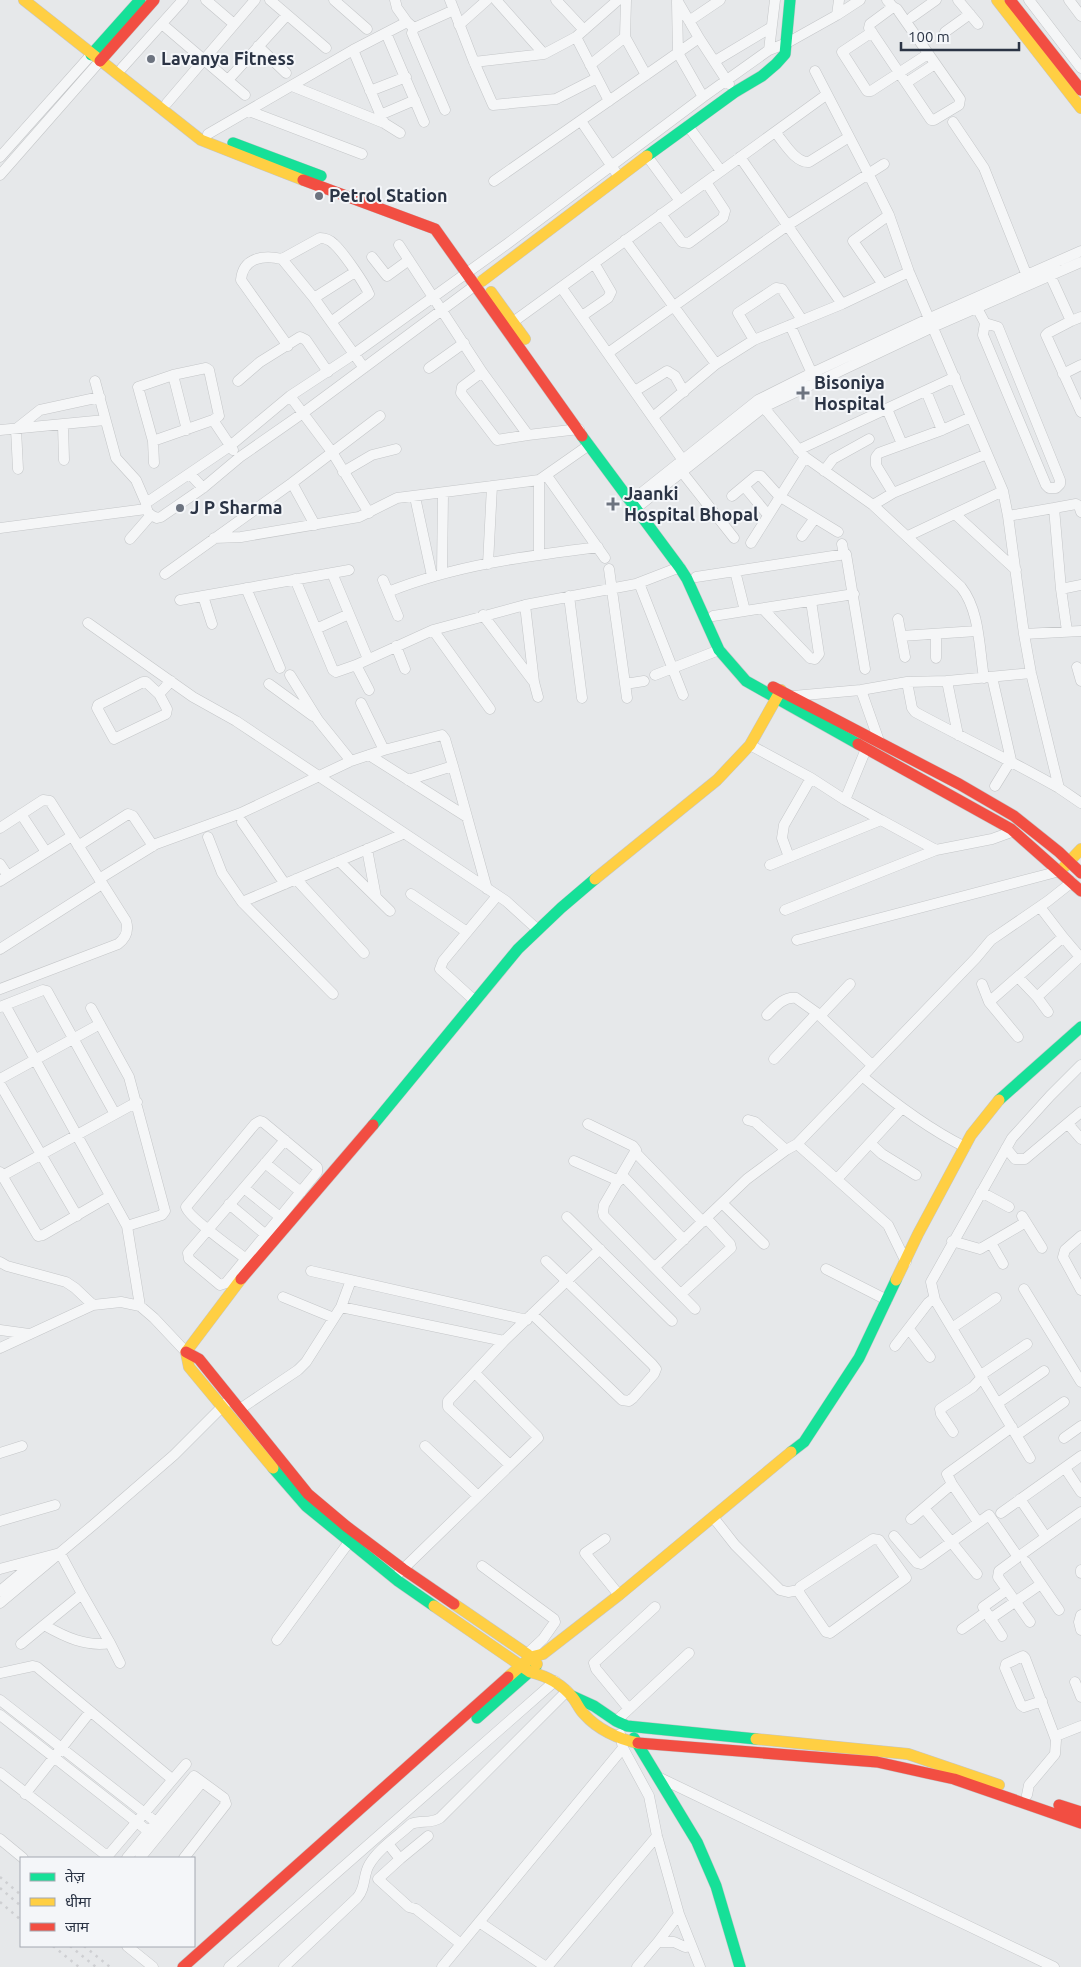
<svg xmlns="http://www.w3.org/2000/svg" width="1081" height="1967" font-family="Ubuntu,'Noto Sans Devanagari',sans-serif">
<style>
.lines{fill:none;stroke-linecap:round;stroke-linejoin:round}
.street-casing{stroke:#c4c6c8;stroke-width:11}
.fast-casing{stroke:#c4c6c8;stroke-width:12}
.slow-casing{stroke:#c4c6c8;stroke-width:12}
.jam-casing{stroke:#c4c6c8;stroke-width:12}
.street{stroke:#f5f6f7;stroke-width:10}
.fast{stroke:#16e098;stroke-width:11}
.slow{stroke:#ffcf43;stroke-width:11}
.jam{stroke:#f24e42;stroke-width:11}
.rail{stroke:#cecfd2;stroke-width:2.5;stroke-dasharray:2.5 5;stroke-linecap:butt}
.poi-dot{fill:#6c737f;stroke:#f4f6f9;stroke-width:2}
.labels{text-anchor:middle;stroke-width:4;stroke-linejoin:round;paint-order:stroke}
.poi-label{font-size:18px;font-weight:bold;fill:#2b3445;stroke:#f4f6f9;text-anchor:start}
</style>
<rect width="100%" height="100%" fill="#e6e8ea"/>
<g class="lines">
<defs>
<path id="street" d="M 206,0 L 234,24
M 270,0 L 326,48
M 334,0 L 367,29
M 395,0 L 397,8 L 407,22
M 450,0 L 474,62 L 493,105 L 556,99 L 597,78
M 496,0 L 544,54
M 556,0 L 584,30
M 626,0 L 625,37 L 646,75
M 677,0 L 699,38 L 729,84
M 887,0 L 893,7 L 897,9 L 960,99 L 959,105 L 934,120 L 931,120 L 869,28 L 870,24 L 893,7
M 958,0 L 978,24
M 1029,0 L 1081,68
M 1069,0 L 1081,16
M 677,2 L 678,53 L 703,97
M 837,15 L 839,0
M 912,17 L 936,0
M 689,21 L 720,0
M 162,24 L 245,95
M 459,25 L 487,0
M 414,28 L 412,33 L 445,110
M 872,32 L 842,52 L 867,91 L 871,91 L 928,54
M 945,32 L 970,14
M 386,33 L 424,122
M 576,37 L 609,101
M 258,46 L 286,73
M 353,50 L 384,123
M 769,50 L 775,0
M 715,61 L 770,28
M 474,62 L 544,54 L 576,37 L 618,0
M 590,65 L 625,37
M 122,68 L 183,0
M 815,71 L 868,173 L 889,215 L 909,272 L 1003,491 L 1008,516
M 228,80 L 287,15
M 906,83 L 935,64
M 292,86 L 384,123 L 400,133
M 370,91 L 406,77
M 167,103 L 255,0
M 249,111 L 362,154
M 380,115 L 415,100
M 581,121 L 619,177
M 953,122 L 984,168 L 1029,281
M 688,126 L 721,171
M 775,132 C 784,142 795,163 809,162 L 849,137
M 208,134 L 353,50 L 407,22 L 414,28 L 454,10
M 647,156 L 680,201
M 0,157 L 91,55
M 740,157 L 842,304
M 0,175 L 100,61
M 494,181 L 699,38
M 661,214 L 682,242 L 689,243 L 723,218 L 725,211 L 706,182
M 625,240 L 716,364
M 399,245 L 482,372 L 528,435 L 579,429
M 372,257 L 387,276 L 409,260
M 282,259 L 320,238 C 325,238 330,240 334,244 C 343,252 365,284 369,294 L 331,322
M 1050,275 L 1071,321 L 1048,333 L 1046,335 L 1081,412
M 481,281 L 303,413 L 240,457 L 203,488 L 161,517 L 157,518 C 149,515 146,512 146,503 L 230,446 L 290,396 L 354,354 L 507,244 L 703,97 L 769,50 L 787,43 L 837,15 L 860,0
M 882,283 L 853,241 L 889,215
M 561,287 L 682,459
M 314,298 L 355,272
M 977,308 L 985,323 L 983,335 L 1046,485 L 1049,488 L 1056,488 L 1060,484 L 1060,480 L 998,327 L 985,323
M 582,316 L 608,298 L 611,292 L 594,263
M 1071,321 L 1081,317
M 513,322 L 826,95
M 790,325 L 814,378
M 754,340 L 738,313 L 776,288 L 782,289 L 802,320
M 288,346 L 241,280 C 243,257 264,255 282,259 L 314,298 L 364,368
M 608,353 L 788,225 L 884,164
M 429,368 L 464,343
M 482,372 L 462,387 L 461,393 L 497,440 L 528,435
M 1063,374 L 1081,365
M 173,375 L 187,430
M 95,381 L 116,458 L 136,480 L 146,503
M 238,381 L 260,362 L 300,337 L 306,340 L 328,372
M 635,391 L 667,371 L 675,376 L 684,392
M 926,391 L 942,430
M 290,396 L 332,452 L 369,513
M 760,403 L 805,457 L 873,505 L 961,587 C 980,611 979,648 984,678
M 887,409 L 902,444
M 653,417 L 716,364 L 754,340 L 842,304 L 909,272
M 213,420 L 219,416 L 209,370 L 206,368 L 173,375 L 138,387 L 153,441 L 213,420 L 233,450
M 63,425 L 64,460
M 0,430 L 105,420
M 153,441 L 154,463
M 798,450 L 955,377
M 678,467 L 734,538
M 18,469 L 16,429 L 40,410 L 100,397
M 824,471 L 833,459 L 869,439
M 343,472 L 372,455 L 396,449
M 190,474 L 203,488
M 547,476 L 605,558
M 292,483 L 315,525
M 744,486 L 768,515
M 893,493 L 876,465 L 876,457 L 879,453 L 942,430 L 971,417
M 732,496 L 756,476 L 761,476 L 779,496 L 838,532
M 415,497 L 432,576
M 630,502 L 758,400 L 812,373 L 930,318 L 1081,251
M 873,505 L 893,493 L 987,454
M 1054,508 L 1076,504 L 1079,506 L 1081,512
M 635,509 L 764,407 L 933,327 L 1081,262
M 955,514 L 1016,570
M 0,528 L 146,509
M 802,536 L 815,518
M 908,536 L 1003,491
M 214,538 L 241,537 L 359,517 L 397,498 L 539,480 L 589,445
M 130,539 L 150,516
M 751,543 L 805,457
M 842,544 L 844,555
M 539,555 L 539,480
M 488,564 L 492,486
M 609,569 L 627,698
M 735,571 L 745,611
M 332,573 L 368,659
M 165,574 L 292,483 L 380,416
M 442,574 L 443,494
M 696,577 L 846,554 L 865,669
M 295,579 L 333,670 L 336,672 L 356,665 L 433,630 L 525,605 L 636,584 L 680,567
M 383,580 L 398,616
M 639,583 L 683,695
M 246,588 L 280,668
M 388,592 C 455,565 527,556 598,547
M 203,596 L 212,624
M 569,596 L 582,698
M 180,600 L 349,570
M 525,605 L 534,682 L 538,697
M 763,609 L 810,658 L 815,659 L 819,654 L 811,601
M 483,615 L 533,681
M 713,616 L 854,594
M 898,619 L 905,657
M 88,623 L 193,697 L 236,721 L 506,901 L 538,930
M 316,629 L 349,614
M 433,630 L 490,709
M 1067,631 L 1061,589 L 1081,585
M 1081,631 L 1024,634 L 1031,673 L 1059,788 L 1081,803
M 1024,634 L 1008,516 L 1054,508 L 1061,589
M 901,636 L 977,631
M 396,646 L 405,669
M 936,658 L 936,634
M 356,665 L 369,690
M 1077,667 L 1081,681
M 1031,673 L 947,681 L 907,682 L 912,708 L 915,712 C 963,738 1012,761 1059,788
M 290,675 L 318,720 L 351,761
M 655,675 L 719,650
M 992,677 L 1011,760 L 995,786
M 947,681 L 958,735
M 269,684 L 313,716
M 625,684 L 644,681
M 861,690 L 879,741
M 159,694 L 146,682 L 143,682 L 98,705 L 97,708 L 114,739 L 166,714 L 167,709 L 159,694 L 171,681
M 793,696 L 861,690 L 907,682
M 361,703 L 384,750
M 750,745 L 811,778 L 845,800 L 881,820
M 369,755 L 467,817
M 408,780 L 453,766
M 845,800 L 866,749
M 21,814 L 46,852
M 242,822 L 285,884
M 0,828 L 43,800 L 50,801 L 126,921 C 129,931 126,938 118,944 L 0,989
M 208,837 L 222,873 L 242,902 L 333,994
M 78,846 L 128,814 L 133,816 L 153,846
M 367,849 L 376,897
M 789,857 L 782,838 L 784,825 L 811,778
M 339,861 L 390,911
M 0,864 L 8,876
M 770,865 L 881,820 L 936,850
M 99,879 L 156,844 L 241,813 L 351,761 L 384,750 L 442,735 L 445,739 L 453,766 L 487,889
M 296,879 L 364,953
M 0,881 L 72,836
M 411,894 L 467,932
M 242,902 L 403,834
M 1040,907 L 1063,937
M 785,910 L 936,850 L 992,839 L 1014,831
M 797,940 L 1060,871
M 0,949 L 102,884
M 982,984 L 989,1002 L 1018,1037
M 1037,997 L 1048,1012
M 475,1001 L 440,969 L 443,961 L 497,896
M 989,1002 L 1063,937 L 1080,957 L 1037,997 L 1018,977
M 5,1005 L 127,1226 L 140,1306
M 0,1007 L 43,990 L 47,991 L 115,1114
M 91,1008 L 129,1077 L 165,1211 L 162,1215 L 127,1226
M 767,1015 C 775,1007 784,996 796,998 L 817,1013 L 872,1065
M 820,1016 L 850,984
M 774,1059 L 817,1013
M 862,1076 C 894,1103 927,1128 965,1147
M 0,1079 L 100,1024
M 0,1084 L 77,1216
M 748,1120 L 755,1122 L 786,1150
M 588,1124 L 633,1146 L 636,1150 L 604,1205 L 603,1212 L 604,1216 L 695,1309
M 1068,1124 L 1081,1139
M 870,1143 L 882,1154 L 916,1175
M 797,1144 L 888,1225 L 906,1262
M 1006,1148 L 1015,1159 L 1025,1159 L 1081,1112
M 636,1153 L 703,1222
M 574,1161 L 619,1181
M 265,1163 L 301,1192
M 0,1172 L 38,1236 L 43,1235 L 110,1196
M 622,1175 L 684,1240
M 2,1176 L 137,1102
M 837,1179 L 902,1108
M 244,1188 L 280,1217
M 981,1192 L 1009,1207
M 229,1204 L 266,1235
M 723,1204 L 764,1244
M 1022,1216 L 1042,1248
M 567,1217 L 672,1321
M 1081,1236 L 1065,1250 L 1063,1257 L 1081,1290
M 952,1241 L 980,1249 L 1026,1222
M 991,1243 L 1003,1264
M 246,1259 C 236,1251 187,1216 186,1207 L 255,1124 L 260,1121 L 263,1122 L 317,1167 L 317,1172 L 226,1283 L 220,1285 L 189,1259 L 188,1253 L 285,1140
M 0,1262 L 7,1266 L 66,1282 L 75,1288 L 93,1305
M 655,1267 L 747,1179 L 786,1150 L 797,1144 L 976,958 L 991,940 L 1048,901 L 1072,882
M 826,1269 L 887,1300
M 311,1271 L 527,1320
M 1024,1289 L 1081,1382
M 681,1294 L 731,1248 L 730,1244 L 707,1219
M 283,1297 L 334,1318
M 341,1307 L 351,1280
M 532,1314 L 622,1400 L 629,1401 L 633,1398 L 654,1374 L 656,1369 L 652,1364 L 546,1261
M 952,1328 L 996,1298
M 909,1329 L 930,1357
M 0,1330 L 29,1334
M 895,1346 L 928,1303 L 932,1300 L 935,1300
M 0,1348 L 93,1305 L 121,1302 L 140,1306 L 154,1318 L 186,1352
M 981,1375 L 1027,1344
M 998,1403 L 1044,1371
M 240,1409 L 298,1370 L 306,1362 L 341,1307 L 504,1341
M 953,1432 L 941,1414 L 940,1409 L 973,1387 L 982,1377
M 1017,1435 L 1064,1402
M 1064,1438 L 1081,1426
M 425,1446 L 478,1496
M 0,1453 L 22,1446
M 1030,1458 L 935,1300 L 931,1282 L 1012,1138 L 1050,1096 L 1081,1065
M 510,1465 L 448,1407 L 448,1401 L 504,1341 L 600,1249
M 1065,1468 L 1081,1492
M 1020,1499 L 1046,1537
M 924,1508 L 977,1574
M 1001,1513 L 1081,1456
M 713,1517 L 735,1545 L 780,1590 L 788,1592 L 799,1590 L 800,1594 L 826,1632 L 830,1633 L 906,1578 L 879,1540 L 873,1539 L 800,1587 L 799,1590
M 911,1519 L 952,1484
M 0,1521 L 55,1505
M 978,1522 L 952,1484 L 947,1474 L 1012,1427
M 894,1536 L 917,1563 L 921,1564 L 989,1515 L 1018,1557 L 1081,1512
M 605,1539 L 585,1553 L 619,1595
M 1018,1557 L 999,1571 L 998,1577 L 1030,1622
M 1026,1562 L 1059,1610
M 482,1566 L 554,1619 L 555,1622 L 543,1639 L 527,1654
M 0,1569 L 60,1553 L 82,1594
M 1081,1570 L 1081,1573
M 399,1573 L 538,1438 L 537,1436 L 475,1373
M 0,1591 L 36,1561
M 0,1603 L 92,1526 L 174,1455 L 226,1403
M 1081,1615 L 1079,1622 L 1081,1630
M 990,1619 L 1041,1584
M 44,1625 L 82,1594 L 110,1643
M 962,1629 L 986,1612
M 1002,1636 L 983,1607 L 1007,1590
M 277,1640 L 352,1538
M 21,1644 L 44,1625 C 65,1637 86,1647 110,1643 L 120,1663
M 0,1673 L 33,1666 L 37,1667 L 172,1779
M 1075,1682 L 1081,1697
M 0,1700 L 156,1822
M 629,1709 L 596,1669 L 594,1663 L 655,1607
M 0,1715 L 148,1831
M 616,1721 L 689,1653
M 1056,1736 L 1081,1726
M 623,1748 L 649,1796 L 657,1836 L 679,1914 L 700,1967
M 0,1773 L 107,1856
M 658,1777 L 1054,1967
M 25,1794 L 90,1712
M 1027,1795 L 1029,1785 L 1055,1754 L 1056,1740 L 1025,1658 L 1023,1656 L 1006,1664 L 1005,1668 L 1021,1705 L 1024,1707 L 1042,1701
M 0,1839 L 23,1858
M 389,1845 L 400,1859 L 378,1879 L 409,1907 L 416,1909 L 461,1944
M 106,1858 L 186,1764
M 127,1858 L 194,1776 L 224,1798 L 226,1804 L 184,1858
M 140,1858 L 202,1782
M 400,1859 L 428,1836
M 679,1914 L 658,1942 L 674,1942 L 685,1947 L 691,1946
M 479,1922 L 546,1967
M 127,1946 L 153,1967
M 229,1967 L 555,1681
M 284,1967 L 357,1898 C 366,1888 363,1875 369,1865 C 378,1849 397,1837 411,1824 C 421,1820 431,1824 440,1818 L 567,1691
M 442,1967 L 623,1748 L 620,1734
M 547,1967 L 657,1836
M 637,1967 L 658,1942"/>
<path id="fast" d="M 91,55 L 140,0
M 233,143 L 321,176
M 647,156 L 735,92 L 762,76 L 776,64 L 785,54 L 790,0
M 582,436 L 680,568 L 687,579 L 719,650 L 746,681 L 858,744
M 999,1100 L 1081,1027
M 373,1125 L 518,949 L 561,908 L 595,879
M 791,1452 L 804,1442 L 859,1358 L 896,1280
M 273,1468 L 306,1506 L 398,1581 L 434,1606
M 572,1696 L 594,1706 L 616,1721 L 627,1726 L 756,1739
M 477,1718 L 536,1666
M 634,1738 L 697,1842 L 716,1886 L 740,1967"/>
<path id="slow" d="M 24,0 L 201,140 L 303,180
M 997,0 L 1081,108
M 482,281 L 647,156
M 491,292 L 525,339
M 1064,867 L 1081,849
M 595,879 L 717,780 L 750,745 L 781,690
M 241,1279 L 186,1352 L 189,1367 L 273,1468
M 896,1280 L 918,1234 L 971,1135 L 999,1100
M 454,1604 L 527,1654 L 537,1664
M 434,1606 L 530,1672 C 547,1676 562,1684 573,1698 C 577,1703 579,1709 584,1714 C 597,1729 618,1739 638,1743
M 508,1677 L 531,1657 L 543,1654 L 619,1595 L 791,1452
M 756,1739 L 908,1754 L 999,1785"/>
<path id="jam" d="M 1010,0 L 1081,90
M 100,61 L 154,0
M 303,180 L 435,229 L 582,436
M 773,687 L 959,784 L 1014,816 L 1059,852 L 1081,873
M 858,744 L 1011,829 L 1081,891
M 241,1279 L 373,1125
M 186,1352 L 199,1359 L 308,1494 L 346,1526 L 403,1569 L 454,1604
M 638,1743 L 877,1762 L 954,1779 L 1081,1823
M 1059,1805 L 1081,1812
M 183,1967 L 508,1677"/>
</defs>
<use href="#street" class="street-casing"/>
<use href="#fast" class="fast-casing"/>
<use href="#slow" class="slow-casing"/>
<use href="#jam" class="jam-casing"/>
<use href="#street" class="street"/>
<use href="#fast" class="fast"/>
<use href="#slow" class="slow"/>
<use href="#jam" class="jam"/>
<path class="rail" d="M 0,1877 L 21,1895
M 0,1888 L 21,1906
M 0,1902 L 21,1920
M 53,1946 L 79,1967
M 70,1946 L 96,1967
M 84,1946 L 110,1967"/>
</g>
<g class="poi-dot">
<circle cx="151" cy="59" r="5"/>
<circle cx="319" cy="196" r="5"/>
<path d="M800.5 385.5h5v5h5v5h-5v5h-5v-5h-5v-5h5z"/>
<path d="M610.5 496.5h5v5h5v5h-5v5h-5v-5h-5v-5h5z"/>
<circle cx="180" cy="508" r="5"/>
</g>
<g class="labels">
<g class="poi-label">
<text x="161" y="65">Lavanya Fitness</text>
<text x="329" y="202">Petrol Station</text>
<text x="814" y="389">Bisoniya<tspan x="814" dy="21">Hospital</tspan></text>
<text x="624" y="500">Jaanki<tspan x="624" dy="21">Hospital Bhopal</tspan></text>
<text x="190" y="514">J P Sharma</text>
</g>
</g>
<rect x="20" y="1857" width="175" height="90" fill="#f4f6f9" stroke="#a4a8b1"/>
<rect x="30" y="1873" width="25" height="8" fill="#16e098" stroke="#a4a8b1"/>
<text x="65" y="1882" font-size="15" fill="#2b3445">तेज़</text>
<rect x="30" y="1898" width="25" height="8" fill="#ffcf43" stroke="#a4a8b1"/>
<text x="65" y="1907" font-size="15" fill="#2b3445">धीमा</text>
<rect x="30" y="1923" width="25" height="8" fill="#f24e42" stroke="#a4a8b1"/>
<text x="65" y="1932" font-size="15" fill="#2b3445">जाम</text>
<path d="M901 42v8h118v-8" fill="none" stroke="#2b3445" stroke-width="2.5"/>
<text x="908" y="42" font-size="15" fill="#2b3445" stroke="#f4f6f9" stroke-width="4" paint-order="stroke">100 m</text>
</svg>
